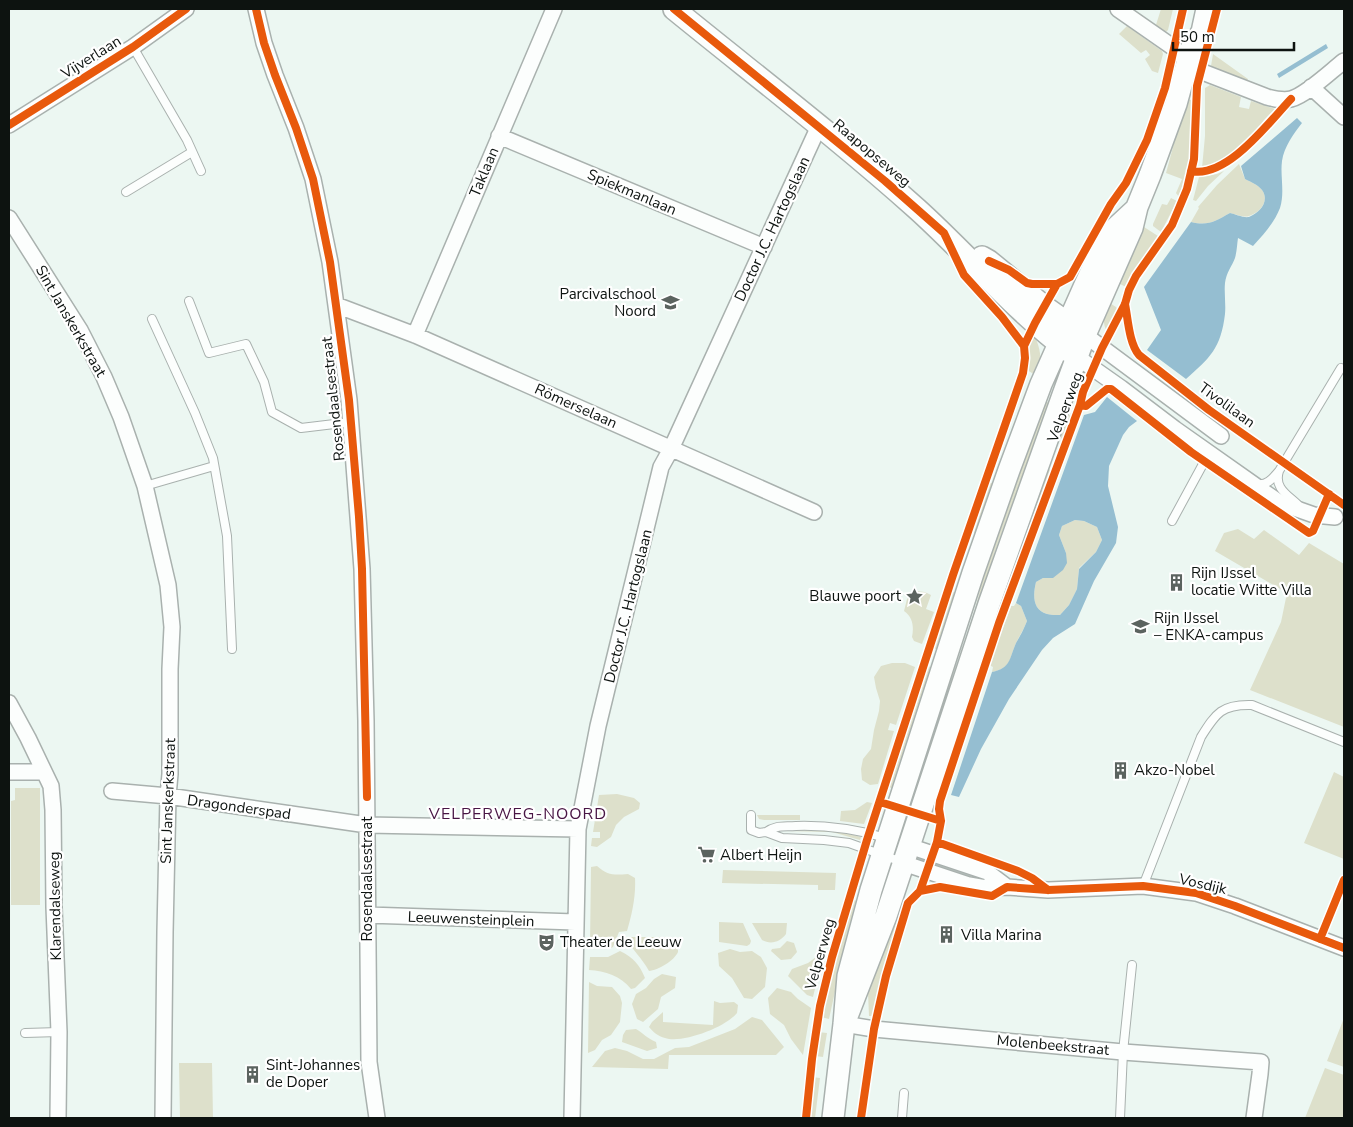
<svg xmlns="http://www.w3.org/2000/svg" width="1353" height="1127" font-family="'Nunito Sans',sans-serif">
<style>
.green{fill:#dde0cb}
.water{fill:#95bed1;fill-rule:evenodd}
.lines{fill:none;stroke-linecap:round;stroke-linejoin:round}
.lane-casing{stroke:#a9b1ae;stroke-width:10}
.street-casing{stroke:#a9b1ae;stroke-width:18}
.secondary-casing{stroke:#a9b1ae;stroke-width:24}
.lane{stroke:#fcfefd;stroke-width:8}
.street{stroke:#fcfefd;stroke-width:15}
.secondary{stroke:#fcfefd;stroke-width:21}
.cycleway-casing{stroke:#fff;stroke-width:11}
.cycleway{stroke:#e8590c;stroke-width:8}
.labels{text-anchor:middle;stroke-width:4.5;stroke-linejoin:round;paint-order:stroke}
.street-label{font-size:15px;fill:#0d1310;stroke:#fff}
.poi-label{font-size:15px;fill:#0d1310;stroke:#fff;text-anchor:start}
.neighbourhood-label{font-size:16px;letter-spacing:1px;fill:#481544;stroke:#fff}
</style>
<rect width="100%" height="100%" fill="#ecf7f2"/>
<path class="green" d="M 1161,9 L 1173,9 L 1168,30 L 1165,33 L 1155,28 Z
M 1127,26 L 1162,51 L 1163,54 L 1158,73 L 1152,71 L 1145,59 L 1150,55 L 1146,50 L 1141,53 L 1119,34 Z
M 1213,54 L 1248,79 L 1246,84 L 1212,69 L 1211,66 Z
M 1210,85 L 1241,97 L 1239,107 L 1249,109 L 1251,101 L 1275,109 L 1264,120 L 1258,129 L 1244,143 L 1221,163 L 1211,167 L 1202,168 L 1205,136 L 1205,88 Z
M 1186,99 L 1191,100 L 1191,148 L 1188,165 L 1179,197 L 1176,193 L 1182,179 L 1166,173 Z
M 1239,164 L 1245,179 C 1251,182 1258,185 1262,190 C 1270,201 1260,213 1249,216 C 1244,218 1235,214 1230,213 C 1214,222 1208,226 1191,222 L 1199,208 L 1198,207 L 1217,185 Z
M 1224,171 L 1208,186 L 1196,201 L 1193,200 L 1199,177 L 1217,174 Z
M 1171,198 L 1177,201 L 1161,232 L 1153,226 L 1153,224 L 1162,204 L 1167,205 Z
M 1144,227 L 1158,236 L 1134,272 L 1126,287 L 1114,281 Z
M 1108,302 L 1116,307 L 1118,310 L 1107,331 C 1101,322 1105,312 1108,302 Z
M 1033,337 L 1034,337 L 1036,339 C 1042,354 1041,361 1037,376 L 1027,370 L 1029,348 Z
M 1045,401 L 1049,403 L 995,551 L 979,609 L 916,796 L 975,609 L 991,549 Z
M 1068,414 L 1072,417 L 1000,606 L 935,802 L 932,802 L 1018,549 L 1048,469 L 1051,470 L 1063,439 L 1060,438 Z
M 987,482 L 997,484 L 978,535 L 974,533 L 981,510 Z
M 1075,520 L 1084,521 L 1097,527 L 1102,540 L 1096,552 L 1079,568 L 1077,589 L 1069,605 L 1060,615 C 1056,615 1050,615 1047,614 C 1032,610 1033,594 1036,582 L 1043,578 L 1066,553 L 1059,535 L 1062,526 Z
M 1238,529 L 1254,539 L 1264,530 L 1299,555 L 1309,543 L 1344,564 L 1344,727 L 1250,690 L 1281,622 L 1287,593 L 1215,551 L 1224,533 Z
M 915,591 L 925,592 L 931,595 L 926,609 L 934,612 L 922,644 L 914,641 L 912,637 C 914,627 913,617 904,611 L 907,599 Z
M 952,592 L 958,593 L 939,650 L 933,648 Z
M 1016,603 L 1021,606 L 1027,621 C 1024,629 1020,635 1016,643 C 1009,659 1012,668 992,672 L 993,667 L 989,665 L 1011,606 L 1014,606 Z
M 892,663 L 905,663 L 915,667 L 896,725 L 890,723 L 888,730 L 894,731 L 878,784 L 870,785 L 862,780 L 861,769 L 863,759 L 871,749 L 874,730 L 879,711 L 880,701 L 876,688 L 874,677 L 881,666 Z
M 927,666 L 934,668 L 894,789 L 889,787 Z
M 1334,772 L 1344,777 L 1344,859 L 1304,843 Z
M 15,788 L 40,788 L 40,905 L 11,905 L 11,801 L 15,800 Z
M 617,794 L 634,798 L 640,803 L 639,809 L 624,817 L 616,825 L 611,837 L 597,847 L 591,846 L 592,838 L 600,838 L 600,832 L 593,832 L 599,795 Z
M 867,802 L 872,803 L 864,824 L 840,821 L 841,811 L 855,810 Z
M 757,815 L 800,815 L 800,820 L 764,820 L 759,819 Z
M 781,829 L 833,829 L 861,837 L 860,840 L 832,832 L 782,831 Z
M 949,849 L 1025,876 L 1023,878 L 948,851 Z
M 597,866 C 608,876 615,875 628,874 L 635,878 C 636,896 632,914 627,931 L 619,932 L 613,947 L 609,949 L 610,937 L 602,937 L 600,949 L 590,946 L 591,867 Z
M 723,870 L 836,873 L 835,890 L 818,890 L 818,885 L 722,883 Z
M 853,900 L 859,901 L 843,955 L 829,1019 L 821,1017 L 828,982 Z
M 894,912 L 900,914 L 882,973 L 872,1016 L 869,1016 L 868,993 Z
M 719,922 L 743,923 L 751,941 L 750,944 L 747,946 L 719,942 Z
M 752,923 L 787,923 L 786,934 C 780,942 771,945 762,940 Z
M 624,937 L 664,937 L 678,943 C 678,944 678,951 678,952 C 674,961 658,970 649,971 C 642,958 632,949 624,937 Z
M 787,941 L 794,943 L 797,952 L 791,959 L 781,960 L 771,951 L 772,949 L 780,948 Z
M 730,949 L 740,952 L 752,951 L 761,957 L 767,968 L 765,987 L 752,999 L 744,998 L 732,978 L 719,966 L 718,953 Z
M 620,951 C 634,958 639,964 645,978 L 635,988 L 631,989 C 621,976 605,971 589,970 L 590,957 L 608,957 Z
M 816,957 L 822,960 L 813,997 L 807,995 L 788,976 L 792,969 L 808,963 Z
M 662,974 L 676,977 L 675,988 L 661,997 L 658,1009 L 643,1022 L 637,1019 L 632,1004 L 636,994 L 646,988 L 654,979 Z
M 589,982 L 597,986 L 612,987 L 620,996 L 622,1003 L 620,1022 L 611,1035 L 602,1040 L 595,1050 L 588,1053 Z
M 777,988 L 791,992 L 798,999 L 811,1008 L 803,1055 L 791,1039 L 784,1025 L 770,1014 L 768,998 Z
M 714,1001 L 720,1003 L 734,1002 L 738,1005 L 737,1013 C 726,1027 682,1044 665,1038 C 658,1036 653,1032 649,1027 L 652,1022 L 663,1012 L 663,1022 L 713,1025 Z
M 752,1017 L 762,1020 L 784,1047 L 776,1055 L 669,1055 L 668,1069 L 592,1067 L 605,1051 L 615,1048 L 627,1051 L 643,1059 L 654,1059 L 675,1048 L 689,1047 L 735,1029 Z
M 1344,1018 L 1344,1067 L 1327,1061 Z
M 636,1029 C 644,1034 647,1038 656,1042 L 657,1048 L 647,1051 L 622,1042 L 623,1035 L 626,1030 Z
M 818,1032 L 827,1033 L 823,1057 L 815,1056 Z
M 179,1063 L 212,1063 L 213,1118 L 180,1118 Z
M 1325,1068 L 1344,1075 L 1344,1118 L 1305,1118 Z
M 812,1077 L 820,1078 L 815,1118 L 809,1118 Z"/>
<path class="water" d="M 1326,44 L 1328,48 L 1279,78 L 1277,74 Z
M 1297,118 L 1302,123 C 1294,133 1284,147 1282,161 C 1280,176 1285,192 1280,208 C 1274,223 1264,234 1253,246 L 1238,238 C 1237,244 1237,251 1235,258 C 1232,266 1226,273 1225,283 C 1224,293 1226,304 1225,314 C 1221,348 1210,358 1186,379 L 1147,350 L 1161,330 L 1144,287 L 1191,222 C 1208,226 1214,222 1230,213 C 1235,214 1243,218 1249,217 C 1260,213 1270,201 1262,190 C 1258,185 1251,182 1245,179 L 1241,166 Z
M 1107,397 L 1137,421 L 1129,427 L 1123,435 L 1109,466 L 1108,486 L 1118,527 L 1116,543 L 1094,581 L 1075,624 L 1053,638 L 1042,650 L 1009,699 L 981,749 L 959,797 L 951,795 L 992,672 C 1011,668 1009,659 1016,643 C 1020,636 1024,629 1027,621 L 1021,606 L 1016,603 L 1084,415 L 1095,412 ZM 1075,520 L 1084,521 L 1097,527 L 1102,540 L 1096,552 L 1079,569 L 1077,589 L 1069,605 L 1060,615 C 1056,615 1050,615 1047,614 C 1032,610 1033,594 1036,582 L 1043,578 L 1053,578 L 1063,570 L 1067,563 L 1066,553 L 1059,535 L 1062,526 Z"/>
<g class="lines">
<defs>
<path id="lane" d="M 133,47 L 187,140 L 201,171
M 126,192 L 192,152
M 189,301 L 209,353 L 246,344 L 264,382 L 272,412 L 301,428 L 351,422
M 152,319 L 195,413 L 213,458 L 227,536 L 232,649
M 1279,471 C 1273,489 1290,496 1300,507
M 1257,484 C 1267,486 1273,478 1279,471 L 1341,368
M 145,486 L 214,466
M 1172,521 L 1209,453
M 751,815 L 751,830 L 759,833 L 766,832 L 782,838 L 824,840 L 849,843 L 902,862
M 766,832 C 776,825 783,827 796,826 C 828,825 855,829 886,838
M 1143,886 L 1201,737 C 1216,713 1222,704 1252,705 L 1344,742
M 25,1033 L 59,1032
M 902,1118 L 904,1093
M 1120,1118 L 1123,1052 L 1132,965"/>
<path id="street" d="M 256,9 L 264,43 L 275,75 L 296,128 L 313,179 L 330,262 L 349,400 L 362,569 L 366,721 L 369,1062 L 377,1118
M 1118,9 L 1174,48 L 1187,61 L 1200,71 L 1267,97 C 1275,99 1283,101 1291,99 C 1306,95 1331,71 1344,61
M 1311,87 L 1344,117
M 9,125 L 133,47 L 186,9
M 499,136 L 764,247
M 9,218 L 80,330 L 104,377 L 121,417 L 145,486 L 168,585 L 172,627 L 170,669 L 170,774 L 168,796 L 165,932 L 163,1118
M 336,305 L 415,335 L 814,512
M 415,335 L 554,9
M 1085,335 L 1221,436
M 1077,357 L 1121,388 L 1175,429 L 1280,503 L 1314,515 L 1335,517
M 9,703 L 28,738 L 51,786 L 53,810 L 54,907 L 59,1032 L 58,1118
M 9,772 L 44,772
M 112,791 L 168,796 L 367,825 L 578,829
M 909,846 L 987,872 L 1007,887
M 903,863 L 969,885 L 986,888 L 1007,887 L 1048,890 L 1143,886 L 1196,893 L 1235,906 L 1344,948
M 368,915 L 575,922
M 844,1024 L 874,1029 L 1123,1052 L 1261,1062 L 1260,1074 L 1254,1118
M 572,1118 L 578,829 L 598,726 L 661,467 L 671,449 L 819,126"/>
<path id="secondary" d="M 674,9 C 755,75 839,139 917,209 C 969,256 1014,310 1070,352
M 982,257 L 989,261 L 1045,307 L 1079,331
M 844,1024 L 886,916 L 989,604 L 1063,395 L 1085,335 L 1132,228 L 1137,207 L 1150,175 L 1176,104 L 1191,49 L 1202,32 L 1207,9
M 833,1118 L 844,1024 L 848,976 L 871,890 L 973,573 L 1009,470 L 1041,384 L 1085,285 L 1108,235 L 1136,209"/>
</defs>
<use href="#lane" class="lane-casing"/>
<use href="#street" class="street-casing"/>
<use href="#secondary" class="secondary-casing"/>
<use href="#lane" class="lane"/>
<use href="#street" class="street"/>
<use href="#secondary" class="secondary"/>
<defs>
<path id="cycleway" d="M 256,9 L 264,43 L 275,75 L 296,128 L 313,179 L 330,262 L 349,400 L 359,517 L 362,569 L 367,797
M 674,9 L 885,181 L 944,233 L 964,275 L 1002,317 L 1024,346
M 9,125 L 133,47 L 186,9
M 1191,171 C 1227,179 1269,122 1291,99
M 989,261 L 1009,270 L 1027,283 L 1032,284 L 1057,284
M 1125,304 C 1128,319 1129,343 1139,355 L 1209,410 L 1344,505
M 1080,405 L 1086,406 L 1107,389 L 1111,389 L 1191,452 L 1309,533 L 1313,531 L 1329,494
M 880,802 L 941,821
M 937,842 L 1018,871 L 1032,878 L 1048,890
M 920,891 L 940,887 L 992,896 L 1007,887 L 1048,890 L 1143,886 L 1196,893 L 1235,906 L 1344,948
M 1320,939 L 1344,880
M 806,1118 L 812,1059 L 820,1006 L 832,957 L 867,840 L 953,575 L 1023,373 L 1025,358 L 1024,346 L 1035,323 L 1057,284 L 1070,277 L 1111,204 L 1126,183 L 1147,140 L 1165,88 L 1183,9
M 861,1118 L 874,1029 L 886,976 L 908,903 L 920,891 L 937,842 L 941,821 L 939,809 L 940,801 L 999,623 L 1080,405 L 1083,392 L 1102,348 L 1125,304 L 1129,290 L 1136,276 L 1172,225 L 1187,189 L 1194,159 L 1197,86 L 1217,9"/>
</defs>
<use href="#cycleway" class="cycleway-casing"/>
<use href="#cycleway" class="cycleway"/>
</g>
<defs>
<symbol id="school-bare" viewBox="-9 -9 18 18"><path d="M0-5L7-2L0 1L-7-2ZM-4 1L0 2.5L4 1V4Q0 6-4 4Z" fill="#5b635f" stroke="#fff" stroke-width="2.5" paint-order="stroke"/></symbol>
<symbol id="building-bare" viewBox="-9 -9 18 18"><path d="M-4-6H4V6H1V3H-1V6H-4ZM-2.5-4.3h1.7v1.8h-1.7ZM.8-4.3h1.7v1.8H.8ZM-2.5-1h1.7V.8h-1.7ZM.8-1h1.7V.8H.8Z" fill="#5b635f" stroke="#fff" stroke-width="2.5" paint-order="stroke"/></symbol>
<symbol id="sight-bare" viewBox="-9 -9 18 18"><path d="M0-6L1.8-2.2L6-1.7L2.9 1.2L3.7 5.4L0 3.3L-3.7 5.4L-2.9 1.2L-6-1.7L-1.8-2.2Z" fill="#5b635f" stroke="#fff" stroke-width="2.5" paint-order="stroke"/></symbol>
<symbol id="university-bare" viewBox="-9 -9 18 18"><path d="M0-5L7-2L0 1L-7-2ZM-4 1L0 2.5L4 1V4Q0 6-4 4Z" fill="#5b635f" stroke="#fff" stroke-width="2.5" paint-order="stroke"/></symbol>
<symbol id="supermarket-bare" viewBox="-9 -9 18 18"><path d="M-6-5.5h2.5l.6 2H6L4.5 2H-2.5L-4.4-4H-6ZM-1.5 3.2a1.3 1.3 0 1 0 .1 0ZM3 3.2a1.3 1.3 0 1 0 .1 0Z" fill="#5b635f" stroke="#fff" stroke-width="2.5" paint-order="stroke"/></symbol>
<symbol id="theatre-bare" viewBox="-9 -9 18 18"><path d="M-5-5.5Q0-4 5-5.5V0Q5 5 0 6Q-5 5-5 0ZM-3.3-2.5H-1v1.5H-3.3ZM1-2.5H3.3v1.5H1ZM-2.8 1Q0 5.5 2.8 1Z" fill="#5b635f" stroke="#fff" stroke-width="2.5" paint-order="stroke"/></symbol>
</defs>
<g fill-rule="evenodd">
<use href="#school-bare" x="658" y="290" width="25" height="25"/>
<use href="#building-bare" x="1164" y="570" width="25" height="25"/>
<use href="#sight-bare" x="902" y="584" width="25" height="25"/>
<use href="#university-bare" x="1128" y="614" width="25" height="25"/>
<use href="#building-bare" x="1108" y="758" width="25" height="25"/>
<use href="#supermarket-bare" x="694" y="842" width="25" height="25"/>
<use href="#building-bare" x="934" y="922" width="25" height="25"/>
<use href="#theatre-bare" x="534" y="930" width="25" height="25"/>
<use href="#building-bare" x="240" y="1062" width="25" height="25"/>
</g>
<g class="labels">
<g class="street-label">
<text transform="translate(91 57) rotate(-32)" y="5">Vijverlaan</text>
<text transform="translate(872 153) rotate(40)" y="5">Raapopseweg</text>
<text transform="translate(484 172) rotate(-67)" y="5">Taklaan</text>
<text transform="translate(632 192) rotate(23)" y="5">Spiekmanlaan</text>
<text transform="translate(772 229) rotate(-65)" y="5">Doctor J.C. Hartogslaan</text>
<text transform="translate(71 321) rotate(60)" y="5">Sint Janskerkstraat</text>
<text transform="translate(333 399) rotate(-96)" y="5">Rosendaalsestraat</text>
<text transform="translate(1227 405) rotate(36)" y="5">Tivolilaan</text>
<text transform="translate(576 406) rotate(24)" y="5">Römerselaan</text>
<text transform="translate(1065 407) rotate(-69)" y="5">Velperweg</text>
<text transform="translate(628 606) rotate(-76)" y="5">Doctor J.C. Hartogslaan</text>
<text transform="translate(168 801) rotate(-88)" y="5">Sint Janskerkstraat</text>
<text transform="translate(239 807) rotate(8)" y="5">Dragonderspad</text>
<text transform="translate(367 879) rotate(-90)" y="5">Rosendaalsestraat</text>
<text transform="translate(1203 884) rotate(13)" y="5">Vosdijk</text>
<text transform="translate(55 906) rotate(-91)" y="5">Klarendalseweg</text>
<text transform="translate(471 919) rotate(2)" y="5">Leeuwensteinplein</text>
<text transform="translate(820 954) rotate(-74)" y="5">Velperweg</text>
<text transform="translate(1053 1045) rotate(5)" y="5">Molenbeekstraat</text>
</g>
<g class="poi-label">
<text x="656" y="299" text-anchor="end">Parcivalschool<tspan x="656" dy="17">Noord</tspan></text>
<text x="1191" y="578">Rijn IJssel<tspan x="1191" dy="17">locatie Witte Villa</tspan></text>
<text x="901" y="601" text-anchor="end">Blauwe poort</text>
<text x="1154" y="623">Rijn IJssel<tspan x="1154" dy="17">– ENKA-campus</tspan></text>
<text x="1134" y="775">Akzo-Nobel</text>
<text x="720" y="860">Albert Heijn</text>
<text x="961" y="940">Villa Marina</text>
<text x="560" y="947">Theater de Leeuw</text>
<text x="266" y="1070">Sint-Johannes<tspan x="266" dy="17">de Doper</tspan></text>
</g>
<g class="neighbourhood-label">
<text x="518" y="819">VELPERWEG-NOORD</text>
</g>
</g>
<rect width="1353" height="1127" fill="none" stroke="#0d1310" stroke-width="20"/>
<path d="M1173 42v8h121v-8" fill="none" stroke="#0d1310" stroke-width="2.5"/>
<text x="1180" y="42" font-size="15" fill="#0d1310" stroke="#ffffff" stroke-width="4" paint-order="stroke">50 m</text>
</svg>
